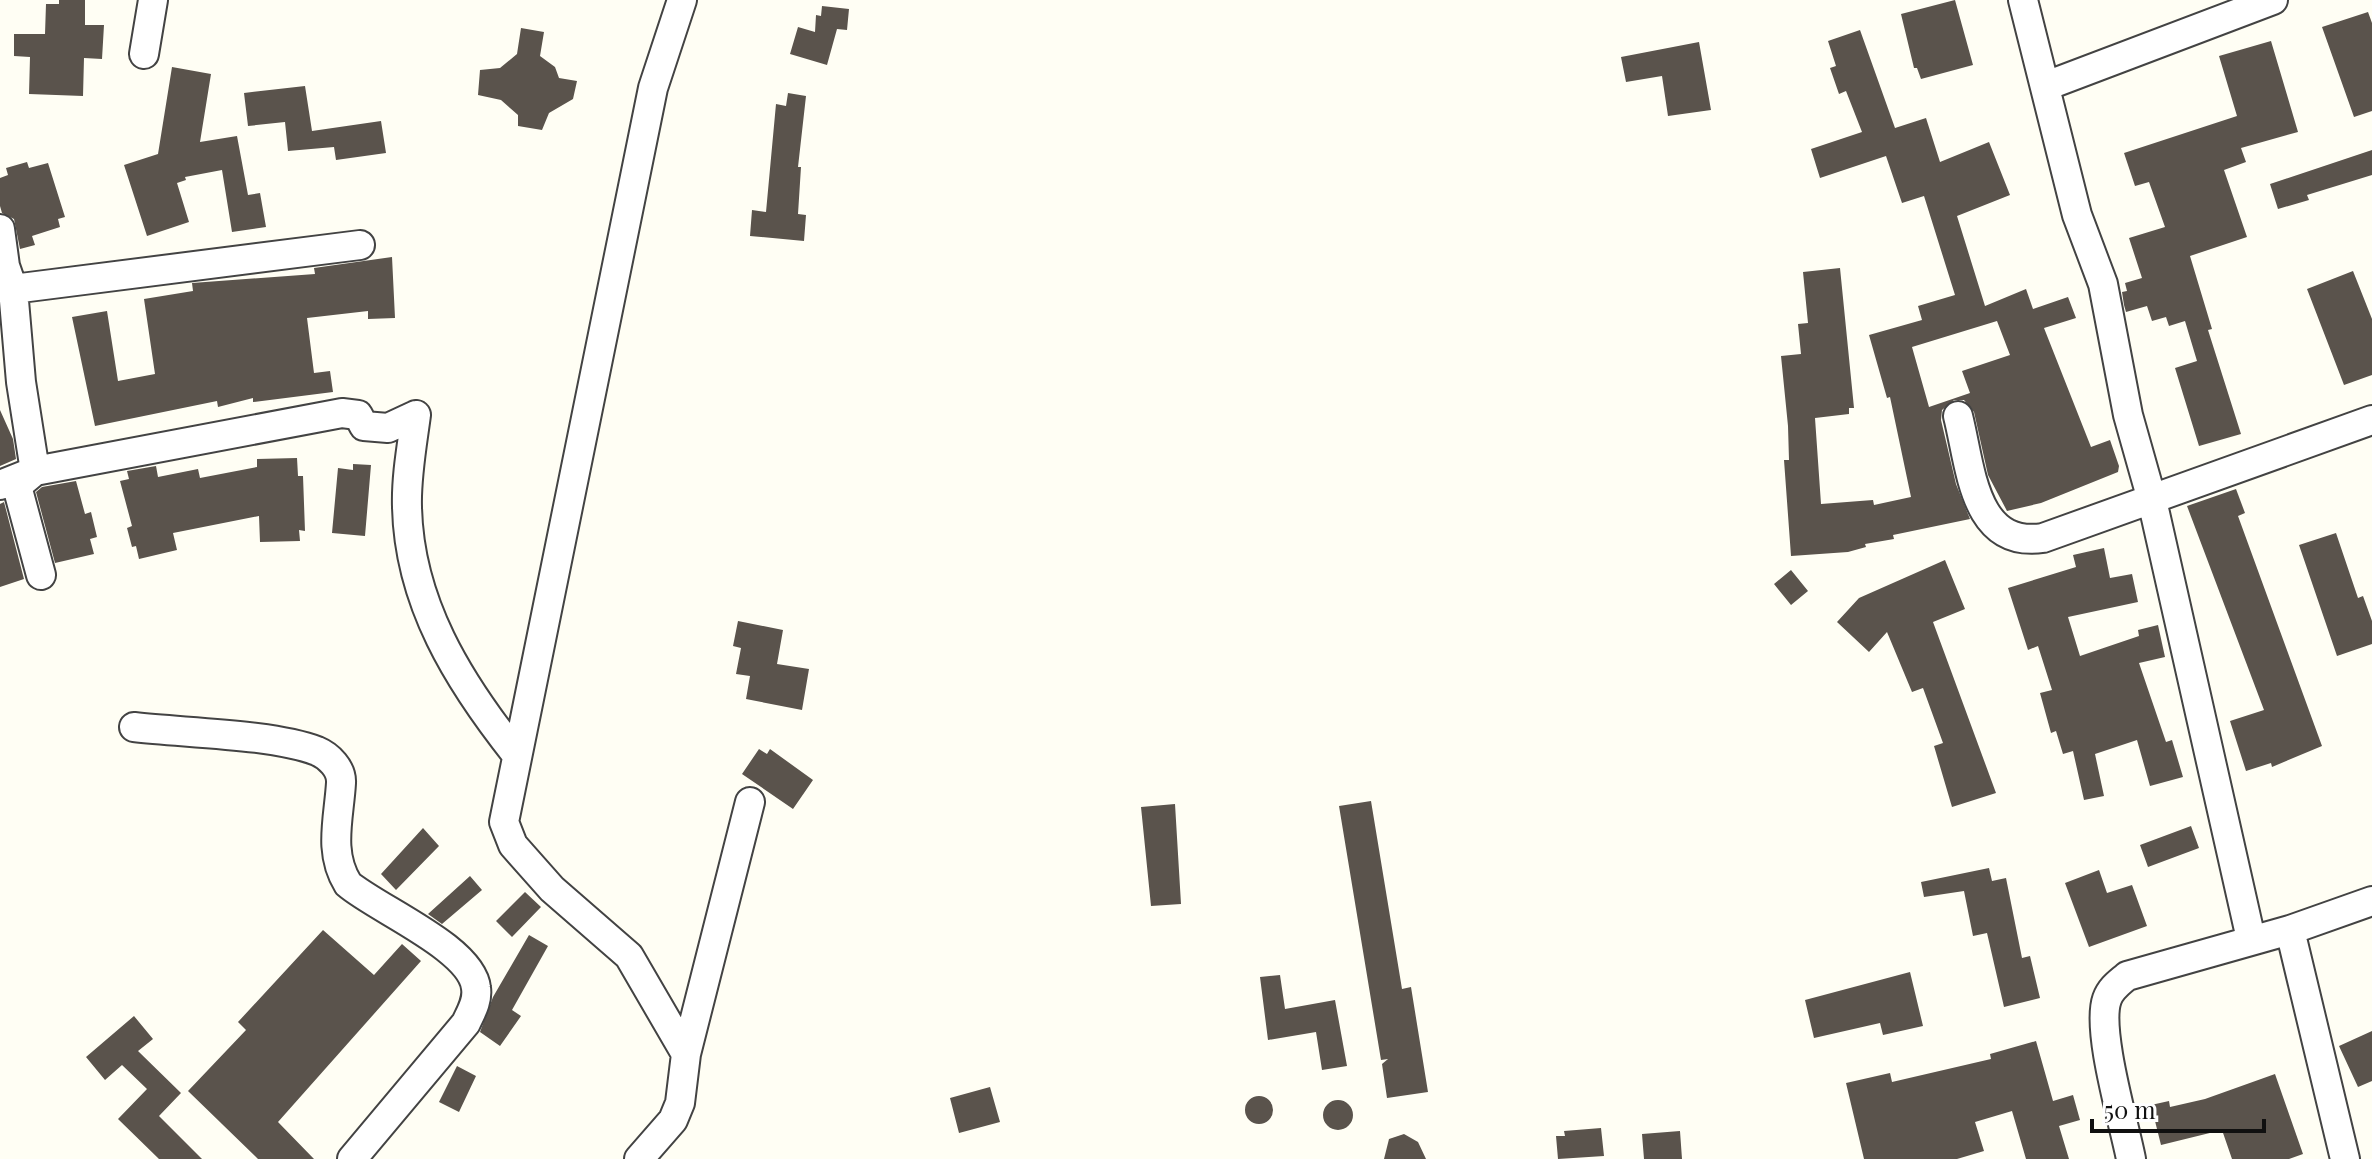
<svg xmlns="http://www.w3.org/2000/svg" width="2372" height="1159" font-family="'Playfair Display',serif">
<style>
.building{fill:#5a534c;fill-rule:evenodd}
.lines{fill:none;stroke-linecap:round;stroke-linejoin:round}
.minor-casing{stroke:#434343;stroke-width:32}
.minor{stroke:#fff;stroke-width:28}
</style>
<rect width="100%" height="100%" fill="#fffef4"/>
<path class="building" d="M 59,0 L 85,0 L 85,25 L 104,25 L 102,59 L 84,58 L 83,96 L 29,94 L 30,57 L 14,56 L 14,34 L 45,34 L 46,4 L 59,4 Z
M 1955,0 L 1973,65 L 1921,79 L 1917,68 L 1914,68 L 1901,14 Z
M 822,6 L 849,9 L 847,30 L 837,29 L 827,65 L 790,54 L 798,27 L 815,32 L 816,15 L 821,16 Z
M 2368,12 L 2372,23 L 2372,111 L 2354,117 L 2322,27 Z
M 521,28 L 544,32 L 540,56 L 555,67 L 559,78 L 577,81 L 573,99 L 549,113 L 542,130 L 518,126 L 518,115 L 501,100 L 478,95 L 480,70 L 500,68 L 517,54 Z
M 1860,30 L 1895,128 L 1926,118 L 1940,162 L 1989,142 L 2010,195 L 1957,216 L 1985,306 L 2026,289 L 2033,309 L 2068,297 L 2076,318 L 2044,328 L 2091,447 L 2110,440 L 2119,466 L 2118,472 L 2041,503 L 2007,511 L 1988,475 L 1974,412 L 1964,400 L 1954,400 L 1942,410 L 1941,420 L 1956,484 L 1970,519 L 1893,535 L 1894,539 L 1865,544 L 1866,547 L 1848,552 L 1791,556 L 1784,460 L 1789,460 L 1788,426 L 1781,356 L 1801,354 L 1798,324 L 1808,323 L 1803,272 L 1840,268 L 1854,408 L 1849,408 L 1849,414 L 1815,418 L 1821,504 L 1873,500 L 1874,505 L 1911,497 L 1890,397 L 1887,398 L 1869,335 L 1922,320 L 1918,306 L 1955,295 L 1924,196 L 1902,203 L 1886,156 L 1820,178 L 1811,149 L 1862,132 L 1846,91 L 1839,94 L 1830,68 L 1836,66 L 1828,41 ZM 1997,321 L 2010,355 L 1962,371 L 1970,393 L 1929,407 L 1912,347 Z
M 2271,41 L 2298,132 L 2241,148 L 2246,162 L 2224,170 L 2247,237 L 2190,256 L 2212,329 L 2208,330 L 2241,434 L 2199,446 L 2175,368 L 2197,361 L 2185,321 L 2169,326 L 2166,317 L 2152,321 L 2147,306 L 2126,312 L 2124,305 L 2122,292 L 2127,291 L 2125,283 L 2142,278 L 2129,238 L 2165,227 L 2149,182 L 2135,186 L 2124,153 L 2237,116 L 2219,56 Z
M 1699,42 L 1711,110 L 1668,116 L 1662,76 L 1626,82 L 1621,57 Z
M 172,67 L 211,74 L 200,142 L 237,136 L 248,195 L 260,193 L 266,227 L 232,232 L 222,170 L 185,177 L 186,180 L 177,183 L 189,222 L 147,236 L 124,165 L 158,154 Z
M 305,86 L 312,131 L 381,121 L 386,153 L 336,160 L 334,147 L 288,151 L 285,122 L 248,126 L 244,93 Z
M 788,93 L 806,96 L 798,167 L 801,167 L 798,214 L 806,215 L 804,241 L 750,236 L 752,210 L 766,212 L 776,104 L 786,106 Z
M 2372,150 L 2372,175 L 2307,195 L 2309,200 L 2278,209 L 2270,184 Z
M 27,162 L 29,168 L 48,163 L 65,217 L 58,219 L 60,227 L 32,236 L 35,245 L 20,249 L 14,219 L 2,213 L 0,206 L 0,178 L 8,175 L 6,168 Z
M 392,257 L 395,318 L 368,319 L 368,311 L 307,318 L 314,373 L 330,371 L 333,392 L 253,402 L 253,398 L 218,407 L 217,401 L 95,426 L 72,317 L 107,311 L 118,381 L 155,374 L 144,299 L 193,291 L 192,283 L 315,274 L 314,268 Z
M 2353,271 L 2372,319 L 2372,375 L 2344,385 L 2307,289 Z
M 0,410 L 13,439 L 16,459 L 0,466 Z
M 297,458 L 298,476 L 303,476 L 305,531 L 299,530 L 300,541 L 260,542 L 259,516 L 173,533 L 177,550 L 139,559 L 136,546 L 132,547 L 127,528 L 132,526 L 120,481 L 129,479 L 127,471 L 156,466 L 158,477 L 198,469 L 200,478 L 257,467 L 257,459 Z
M 353,464 L 371,465 L 365,536 L 332,533 L 338,468 L 353,470 Z
M 76,481 L 85,514 L 91,512 L 97,537 L 90,539 L 94,554 L 55,563 L 36,492 L 42,487 Z
M 2236,489 L 2245,513 L 2238,516 L 2322,746 L 2272,767 L 2271,763 L 2246,771 L 2230,721 L 2264,710 L 2187,506 Z
M 4,502 L 24,579 L 0,587 L 0,504 Z
M 2336,533 L 2358,598 L 2363,596 L 2372,621 L 2372,644 L 2337,656 L 2299,545 Z
M 2104,548 L 2110,578 L 2132,574 L 2138,602 L 2068,617 L 2080,656 L 2139,636 L 2138,630 L 2158,625 L 2165,657 L 2139,663 L 2166,742 L 2172,740 L 2183,777 L 2150,786 L 2137,740 L 2095,754 L 2104,796 L 2084,800 L 2073,751 L 2063,754 L 2056,731 L 2051,733 L 2040,693 L 2052,690 L 2038,646 L 2028,650 L 2008,588 L 2076,567 L 2073,555 Z
M 1945,560 L 1965,609 L 1933,622 L 1996,793 L 1952,807 L 1934,746 L 1943,743 L 1923,688 L 1912,692 L 1887,632 L 1869,652 L 1837,622 L 1859,598 Z
M 1791,570 L 1808,591 L 1791,605 L 1774,584 Z
M 738,621 L 783,630 L 777,664 L 809,669 L 802,710 L 746,699 L 750,676 L 736,674 L 741,648 L 733,646 Z
M 759,749 L 767,754 L 770,749 L 813,780 L 793,809 L 742,774 Z
M 1371,801 L 1402,989 L 1411,987 L 1428,1092 L 1387,1098 L 1382,1064 L 1388,1059 L 1381,1060 L 1339,806 Z
M 1175,804 L 1181,904 L 1151,906 L 1141,807 Z
M 2191,826 L 2199,848 L 2148,867 L 2140,845 Z
M 423,828 L 439,846 L 396,890 L 381,874 Z
M 1989,868 L 1992,881 L 2006,878 L 2022,958 L 2030,956 L 2040,998 L 2004,1007 L 1987,933 L 1973,936 L 1964,891 L 1924,897 L 1921,882 Z
M 2099,870 L 2107,893 L 2132,885 L 2147,926 L 2089,947 L 2065,883 Z
M 470,876 L 482,890 L 442,924 L 428,914 Z
M 525,892 L 541,907 L 512,937 L 496,921 Z
M 323,930 L 374,975 L 402,944 L 421,961 L 278,1122 L 314,1159 L 258,1159 L 188,1091 L 246,1030 L 238,1022 Z
M 529,935 L 548,946 L 512,1010 L 521,1016 L 500,1046 L 480,1032 L 493,997 Z
M 1910,972 L 1923,1026 L 1883,1035 L 1880,1023 L 1814,1038 L 1805,1000 Z
M 1280,975 L 1285,1009 L 1335,1000 L 1347,1066 L 1322,1070 L 1316,1032 L 1268,1040 L 1260,977 Z
M 134,1016 L 153,1039 L 138,1051 L 181,1093 L 159,1116 L 202,1159 L 159,1159 L 118,1119 L 147,1089 L 122,1065 L 105,1080 L 86,1057 Z
M 2372,1031 L 2372,1081 L 2358,1087 L 2339,1046 Z
M 2036,1041 L 2053,1101 L 2073,1095 L 2080,1120 L 2059,1126 L 2069,1159 L 2026,1159 L 2012,1111 L 1975,1122 L 1984,1151 L 1957,1159 L 1864,1159 L 1846,1083 L 1890,1073 L 1892,1082 L 1991,1059 L 1990,1054 Z
M 457,1066 L 476,1076 L 459,1112 L 439,1102 Z
M 2275,1074 L 2303,1154 L 2289,1159 L 2232,1159 L 2222,1130 L 2161,1145 L 2151,1105 L 2169,1101 L 2170,1107 L 2205,1099 Z
M 990,1087 L 1000,1122 L 959,1133 L 950,1098 Z
M1245 1110a14 14 0 1 1 28 0a14 14 0 1 1-28 0Z
M1323 1115a15 15 0 1 1 30 0a15 15 0 1 1-30 0Z
M 1601,1128 L 1604,1156 L 1558,1159 L 1556,1136 L 1565,1136 L 1564,1131 Z
M 1680,1131 L 1682,1159 L 1644,1159 L 1642,1134 Z
M 1404,1134 L 1418,1142 L 1426,1159 L 1384,1159 L 1389,1139 Z"/>
<g class="lines">
<defs>
<path id="minor" d="M 682,0 L 653,88 L 504,822 L 513,845 L 552,889 L 629,956 L 686,1054
M 2023,0 L 2077,215 L 2103,284 L 2128,415 L 2152,500 L 2251,939
M 144,54 L 153,0
M 2046,86 L 2273,0
M 0,229 L 5,266 L 13,289 L 21,382 L 35,471 L 17,486 L 41,575
M 13,289 L 360,245
M 416,415 C 412,445 406,477 407,507 C 409,602 458,681 516,754
M 1958,416 C 1971,467 1973,548 2043,538 L 2372,420
M 0,485 L 35,471 L 342,413 L 358,415 L 364,426 L 388,428 L 416,415
M 134,727 C 185,733 272,734 317,751 C 329,756 342,769 341,783 C 339,818 328,852 348,884 C 377,909 472,948 476,988 C 478,1001 471,1012 466,1023 L 352,1159
M 2290,930 L 2345,1159
M 639,1159 L 673,1120 L 680,1103 L 686,1054 L 750,802
M 2131,1159 C 2124,1123 2096,1030 2107,999 C 2111,988 2119,983 2127,976 L 2290,930 L 2372,901"/>
</defs>
<use href="#minor" class="minor-casing"/>
<use href="#minor" class="minor"/>
</g>
<path d="M2092 1119v12h172v-12" fill="none" stroke="#101010" stroke-width="4"/>
<text x="2104" y="1119" font-size="24" fill="#101010" stroke="#ffffff" stroke-width="6" paint-order="stroke">50 m</text>
</svg>
